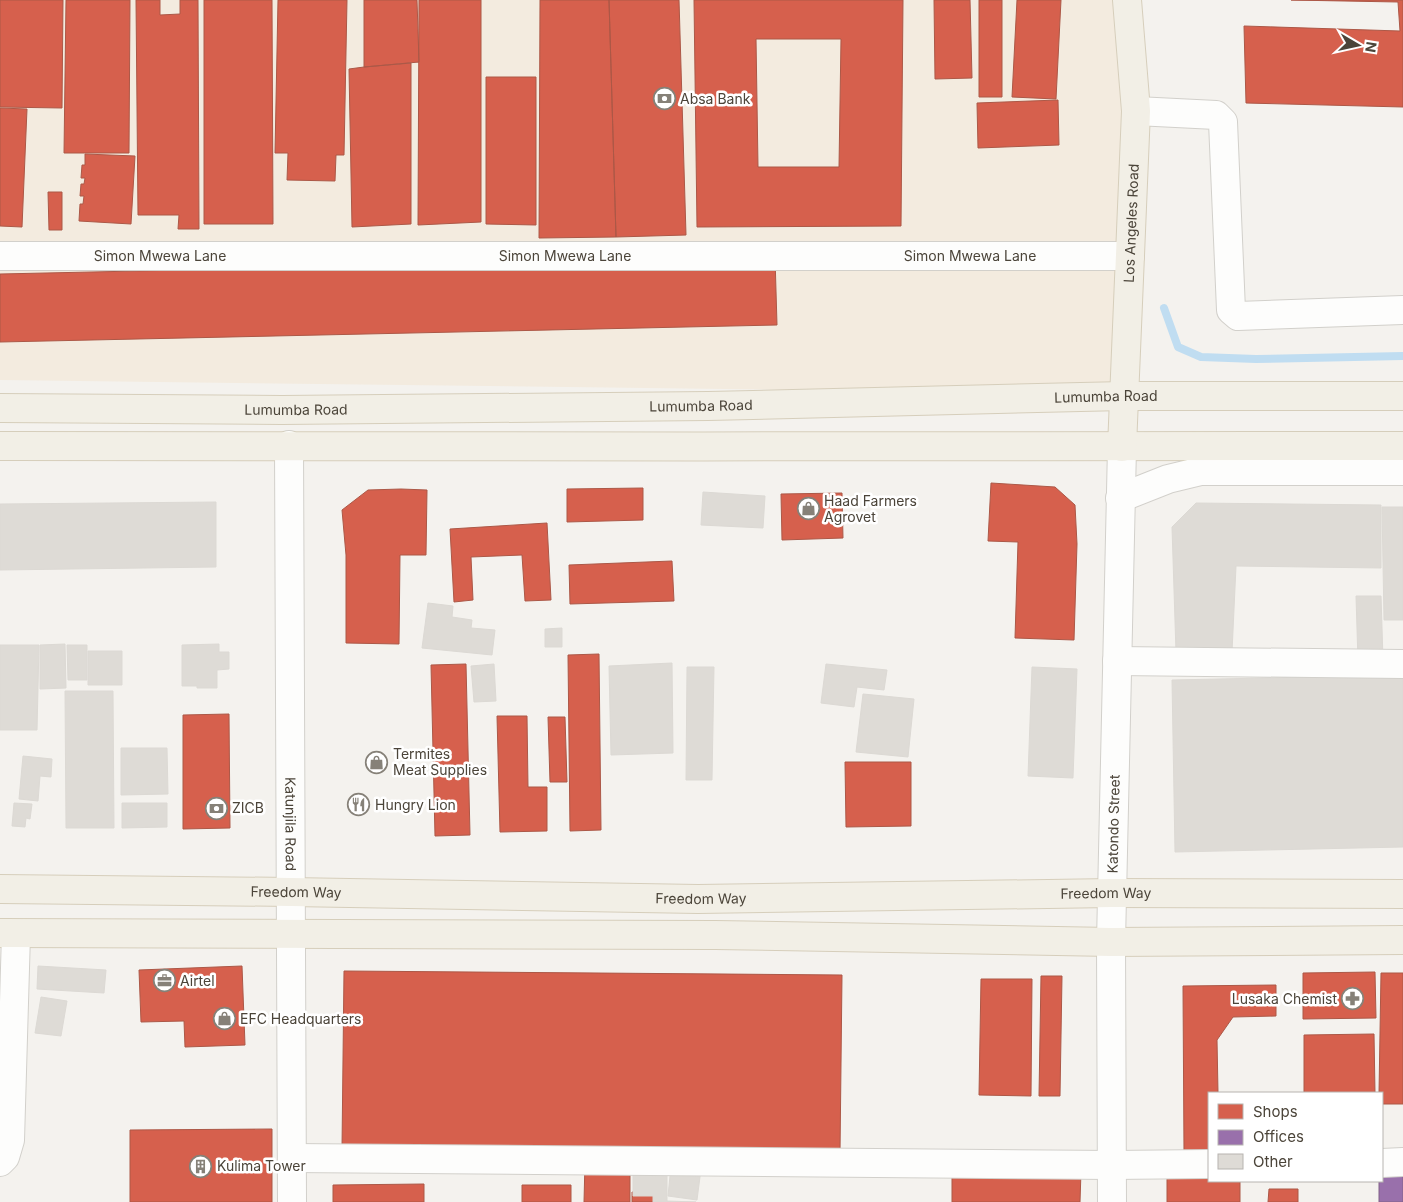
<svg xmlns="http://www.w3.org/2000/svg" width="1403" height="1202" font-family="Inter,sans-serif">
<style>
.commercial{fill:#f3ebdf}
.shops{fill:#d6604d;stroke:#ac5847;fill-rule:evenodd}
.offices{fill:#9970ab;stroke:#826389}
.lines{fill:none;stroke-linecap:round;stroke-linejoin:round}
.stream{stroke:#c0ddf1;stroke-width:8}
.building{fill:#dedbd6;stroke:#dcd9d4}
.minor-casing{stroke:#d2d0cb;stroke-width:30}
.major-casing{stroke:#d6cebb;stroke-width:30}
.minor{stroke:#fdfdfc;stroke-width:28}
.major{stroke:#f2efe6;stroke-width:28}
.labels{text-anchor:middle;stroke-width:5;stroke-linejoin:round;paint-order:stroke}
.poi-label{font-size:14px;fill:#4b4439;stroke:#fff;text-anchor:start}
.street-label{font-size:14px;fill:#4b4439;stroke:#fff}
</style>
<rect width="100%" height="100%" fill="#f4f2ee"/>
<path class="commercial" d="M 0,0 L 1122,0 L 1134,96 L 1121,394 L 0,380 Z"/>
<path class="shops" d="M 0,0 L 63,0 L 62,108 L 0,107 Z
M 66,0 L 130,0 L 129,153 L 64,153 Z
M 136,0 L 160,0 L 160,15 L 180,14 L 180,0 L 198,0 L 199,229 L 178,229 L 179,215 L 138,215 Z
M 204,0 L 272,0 L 273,224 L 204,224 Z
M 278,0 L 347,0 L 344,155 L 336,155 L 335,181 L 287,180 L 288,153 L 275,153 Z
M 364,0 L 417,0 L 419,62 L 364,67 Z
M 419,0 L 481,0 L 481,222 L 418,225 Z
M 540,0 L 609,0 L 616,237 L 539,238 Z
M 609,0 L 679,0 L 686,235 L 616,237 Z
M 694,0 L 903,0 L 901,226 L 697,227 ZM 756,39 L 841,39 L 839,167 L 758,167 Z
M 934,0 L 970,0 L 972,78 L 935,79 Z
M 979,0 L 1002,0 L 1002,97 L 979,97 Z
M 1017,0 L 1061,0 L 1056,99 L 1012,97 Z
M 1291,0 L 1403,0 L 1403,107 L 1246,103 L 1244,26 L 1400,31 L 1398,2 Z
M 411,63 L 411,224 L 352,227 L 349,69 L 364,67 Z
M 486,77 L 536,77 L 536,225 L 486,224 Z
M 1058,100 L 1059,145 L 978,148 L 977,103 Z
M 0,108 L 27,109 L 22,227 L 0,226 Z
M 85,154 L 135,156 L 131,224 L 79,221 L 80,204 L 83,204 L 84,196 L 80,196 L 81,184 L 84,184 L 85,178 L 81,178 L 82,165 L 85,165 Z
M 48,192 L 62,192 L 62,230 L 49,230 Z
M 775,257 L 777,325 L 0,342 L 0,274 Z
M 991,483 L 1055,487 L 1075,505 L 1077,544 L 1074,640 L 1015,638 L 1018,542 L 988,541 Z
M 643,488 L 643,520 L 567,522 L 567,489 Z
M 401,489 L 427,490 L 426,555 L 400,555 L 399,644 L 346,643 L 346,555 L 342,510 L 368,490 Z
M 842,493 L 843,538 L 782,540 L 781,494 Z
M 547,523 L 551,600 L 525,601 L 522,555 L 471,557 L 473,600 L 454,602 L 450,529 Z
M 672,561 L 674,601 L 570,604 L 569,565 Z
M 599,654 L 601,830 L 570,831 L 568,655 Z
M 466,664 L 470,835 L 435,836 L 431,665 Z
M 229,714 L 230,828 L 183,829 L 183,715 Z
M 497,716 L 527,716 L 528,787 L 547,787 L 547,831 L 500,832 Z
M 548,717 L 565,717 L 567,782 L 550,782 Z
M 845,762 L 911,762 L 911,826 L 846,827 Z
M 242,966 L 245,1045 L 185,1047 L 184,1021 L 141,1022 L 139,970 Z
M 344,971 L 842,975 L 840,1153 L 342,1148 Z
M 1375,972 L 1376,1018 L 1303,1019 L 1303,973 Z
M 1381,973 L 1403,973 L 1403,1104 L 1382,1104 L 1382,1093 L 1379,1093 Z
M 1041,976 L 1062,976 L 1060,1096 L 1039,1096 Z
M 981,979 L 1032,979 L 1031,1096 L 979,1095 Z
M 1276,985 L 1276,1016 L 1233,1017 L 1217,1040 L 1218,1093 L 1209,1093 L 1209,1151 L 1184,1152 L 1183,986 Z
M 1374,1034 L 1375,1093 L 1304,1093 L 1304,1035 Z
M 272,1129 L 272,1202 L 130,1202 L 130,1130 Z
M 585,1162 L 630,1163 L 630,1202 L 584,1202 Z
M 1167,1169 L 1209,1170 L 1209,1181 L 1240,1181 L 1240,1202 L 1167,1202 Z
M 952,1170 L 1081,1171 L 1080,1202 L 952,1202 Z
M 424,1184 L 424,1202 L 333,1202 L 333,1185 Z
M 522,1185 L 571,1185 L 571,1202 L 522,1202 Z
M 1269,1189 L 1298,1189 L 1298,1202 L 1268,1202 Z
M 632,1192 L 655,1193 L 655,1202 L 632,1202 Z"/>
<path class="offices" d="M 1382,1165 L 1403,1165 L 1403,1202 L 1379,1202 L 1379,1181 L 1382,1181 Z"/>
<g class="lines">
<path class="stream" d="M 1164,308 L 1178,347 L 1201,357 L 1256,359 L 1403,356"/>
</g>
<path class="building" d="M 703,492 L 765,496 L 763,528 L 701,525 Z
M 216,502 L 216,567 L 0,570 L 0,504 Z
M 1196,503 L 1381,505 L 1381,568 L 1236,566 L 1232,652 L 1176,652 L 1172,527 Z
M 1382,507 L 1403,507 L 1403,620 L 1384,620 Z
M 1356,596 L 1381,596 L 1383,660 L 1358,661 Z
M 428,603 L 453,606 L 452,617 L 472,620 L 471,628 L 495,630 L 492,655 L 422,648 Z
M 562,628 L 562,647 L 545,647 L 545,629 Z
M 65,644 L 66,688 L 40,689 L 40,645 Z
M 219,644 L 219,652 L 229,652 L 229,669 L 217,670 L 217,688 L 197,688 L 197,686 L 182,686 L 182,645 Z
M 0,645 L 39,645 L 37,730 L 0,730 Z
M 67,645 L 87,645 L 87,680 L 68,680 Z
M 88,651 L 122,651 L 122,685 L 88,685 Z
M 672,663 L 673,753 L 611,755 L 609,666 Z
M 494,664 L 496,701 L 474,702 L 471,666 Z
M 826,664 L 887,670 L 884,690 L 857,687 L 854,707 L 821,703 Z
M 687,667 L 714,667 L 712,780 L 686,780 Z
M 1032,667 L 1077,669 L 1073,778 L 1028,776 Z
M 1403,675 L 1403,847 L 1175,852 L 1172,680 Z
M 65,691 L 113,691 L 114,828 L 66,828 Z
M 863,694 L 914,699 L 908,757 L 856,752 Z
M 121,748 L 167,748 L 168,794 L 121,795 Z
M 23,756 L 52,759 L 51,777 L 40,776 L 38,801 L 19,799 Z
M 14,803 L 32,804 L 30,819 L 26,818 L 25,827 L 12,826 Z
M 122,803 L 167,803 L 167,827 L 122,828 Z
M 38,966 L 106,970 L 104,993 L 37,989 Z
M 41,997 L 67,1001 L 61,1036 L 35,1033 Z
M 671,1166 L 701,1169 L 697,1200 L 668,1196 Z
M 633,1167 L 667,1167 L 667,1201 L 696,1202 L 653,1202 L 653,1196 L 633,1196 Z"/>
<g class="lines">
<defs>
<g id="minor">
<path d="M 1136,111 L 1216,115 L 1223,122 L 1231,310 L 1238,316 L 1403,310"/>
<path id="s1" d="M 0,256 L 1130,256"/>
<path id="s2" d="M 289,445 L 292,1202"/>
<path d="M 1120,498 L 1168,479 L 1201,471 L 1403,471"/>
<path d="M 1117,661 L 1403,664"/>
<path d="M 292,1158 L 1112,1165 L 1209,1164"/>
<path d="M 0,1162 L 5,1157 L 10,1140 L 16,934"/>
<path d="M 1382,1163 L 1403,1162"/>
<path id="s3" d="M 1112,1202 L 1111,942 L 1122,447"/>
</g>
<g id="major">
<path id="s4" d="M 0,408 L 282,410 L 708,406 L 1124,396 L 1403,396"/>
<path d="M 0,446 C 468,445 935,448 1403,446"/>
<path id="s5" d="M 1122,447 L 1136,111 L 1127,0"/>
<path id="s6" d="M 0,889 L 291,892 L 698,899 L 1112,893 L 1403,894"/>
<path d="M 0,933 L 715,935 L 1111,942 L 1403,940"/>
</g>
</defs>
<use href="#minor" class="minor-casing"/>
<use href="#major" class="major-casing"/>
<use href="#minor" class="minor"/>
<use href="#major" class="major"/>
</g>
<defs>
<symbol id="bank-ring" viewBox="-11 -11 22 22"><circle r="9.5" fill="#fff" stroke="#868178" stroke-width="1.5"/><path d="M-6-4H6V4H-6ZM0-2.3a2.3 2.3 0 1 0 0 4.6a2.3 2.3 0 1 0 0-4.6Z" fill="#868178"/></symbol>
<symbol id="shop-ring" viewBox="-11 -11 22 22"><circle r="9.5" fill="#fff" stroke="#868178" stroke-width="1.5"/><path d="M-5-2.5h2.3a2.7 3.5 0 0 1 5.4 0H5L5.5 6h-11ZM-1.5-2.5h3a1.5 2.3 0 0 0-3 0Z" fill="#868178"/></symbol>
<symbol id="restaurant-ring" viewBox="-11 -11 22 22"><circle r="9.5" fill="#fff" stroke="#868178" stroke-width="1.5"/><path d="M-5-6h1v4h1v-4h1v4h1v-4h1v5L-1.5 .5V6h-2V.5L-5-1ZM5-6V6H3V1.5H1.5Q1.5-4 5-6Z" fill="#868178"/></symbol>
<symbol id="office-ring" viewBox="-11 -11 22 22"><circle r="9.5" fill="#fff" stroke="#868178" stroke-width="1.5"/><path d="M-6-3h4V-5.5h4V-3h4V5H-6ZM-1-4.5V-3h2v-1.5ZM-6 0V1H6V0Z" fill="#868178"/></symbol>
<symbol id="pharmacy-ring" viewBox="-11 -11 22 22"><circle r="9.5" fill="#fff" stroke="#868178" stroke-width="1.5"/><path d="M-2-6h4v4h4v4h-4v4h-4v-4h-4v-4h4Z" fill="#868178"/></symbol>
<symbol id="building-ring" viewBox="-11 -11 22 22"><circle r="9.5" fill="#fff" stroke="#868178" stroke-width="1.5"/><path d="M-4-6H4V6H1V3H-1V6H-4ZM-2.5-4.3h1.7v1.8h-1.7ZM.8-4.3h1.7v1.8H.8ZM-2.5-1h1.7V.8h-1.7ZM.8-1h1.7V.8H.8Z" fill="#868178"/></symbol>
</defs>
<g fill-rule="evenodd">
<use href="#bank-ring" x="652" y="86" width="25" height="25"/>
<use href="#shop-ring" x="796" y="496" width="25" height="25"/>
<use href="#shop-ring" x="364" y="750" width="25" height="25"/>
<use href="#restaurant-ring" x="346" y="792" width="25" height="25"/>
<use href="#bank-ring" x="204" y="796" width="25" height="25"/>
<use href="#office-ring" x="152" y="968" width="25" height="25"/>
<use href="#pharmacy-ring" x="1340" y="986" width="25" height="25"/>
<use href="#shop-ring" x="212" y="1006" width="25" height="25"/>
<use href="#building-ring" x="188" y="1154" width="25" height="25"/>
</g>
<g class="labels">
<g class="poi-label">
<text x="680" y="104">Absa Bank</text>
<text x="824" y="506">Haad Farmers<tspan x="824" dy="16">Agrovet</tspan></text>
<text x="393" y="759">Termites<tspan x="393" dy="16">Meat Supplies</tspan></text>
<text x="375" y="810">Hungry Lion</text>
<text x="232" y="813">ZICB</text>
<text x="180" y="986">Airtel</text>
<text x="1337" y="1004" text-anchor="end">Lusaka Chemist</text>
<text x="240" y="1024">EFC Headquarters</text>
<text x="217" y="1171">Kulima Tower</text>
</g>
<g class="street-label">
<text dy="5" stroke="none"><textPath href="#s5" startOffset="224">Los Angeles Road</textPath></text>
<text dy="5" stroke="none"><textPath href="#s1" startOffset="565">Simon Mwewa Lane</textPath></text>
<text dy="5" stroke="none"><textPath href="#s1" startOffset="160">Simon Mwewa Lane</textPath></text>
<text dy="5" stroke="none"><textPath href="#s1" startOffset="970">Simon Mwewa Lane</textPath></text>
<text dy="5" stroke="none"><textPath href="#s4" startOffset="1106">Lumumba Road</textPath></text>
<text dy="5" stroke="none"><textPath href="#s4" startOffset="701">Lumumba Road</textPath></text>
<text dy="5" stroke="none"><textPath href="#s4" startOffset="296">Lumumba Road</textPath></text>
<text dy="5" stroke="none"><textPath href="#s2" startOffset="379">Katunjila Road</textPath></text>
<text dy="5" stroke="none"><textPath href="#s3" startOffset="378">Katondo Street</textPath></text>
<text dy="5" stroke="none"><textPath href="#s6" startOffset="296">Freedom Way</textPath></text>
<text dy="5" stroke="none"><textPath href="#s6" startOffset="1106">Freedom Way</textPath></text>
<text dy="5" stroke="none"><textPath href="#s6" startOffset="701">Freedom Way</textPath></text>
</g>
</g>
<rect x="1208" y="1092" width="175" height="90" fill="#ffffff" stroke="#b7b4b0"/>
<rect x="1218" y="1104" width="25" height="15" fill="#d6604d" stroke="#b7b4b0"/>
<text x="1253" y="1117" font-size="15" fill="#4b4439">Shops</text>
<rect x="1218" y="1130" width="25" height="15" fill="#9970ab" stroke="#b7b4b0"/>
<text x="1253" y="1142" font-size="15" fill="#4b4439">Offices</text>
<rect x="1218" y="1154" width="25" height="15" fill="#dedbd6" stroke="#b7b4b0"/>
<text x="1253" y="1167" font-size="15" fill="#4b4439">Other</text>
<g transform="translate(1358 45) rotate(99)" stroke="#ffffff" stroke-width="4" paint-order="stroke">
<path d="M0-4L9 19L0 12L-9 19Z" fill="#4b4439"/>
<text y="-8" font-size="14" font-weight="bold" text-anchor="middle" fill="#4b4439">N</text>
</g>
</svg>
